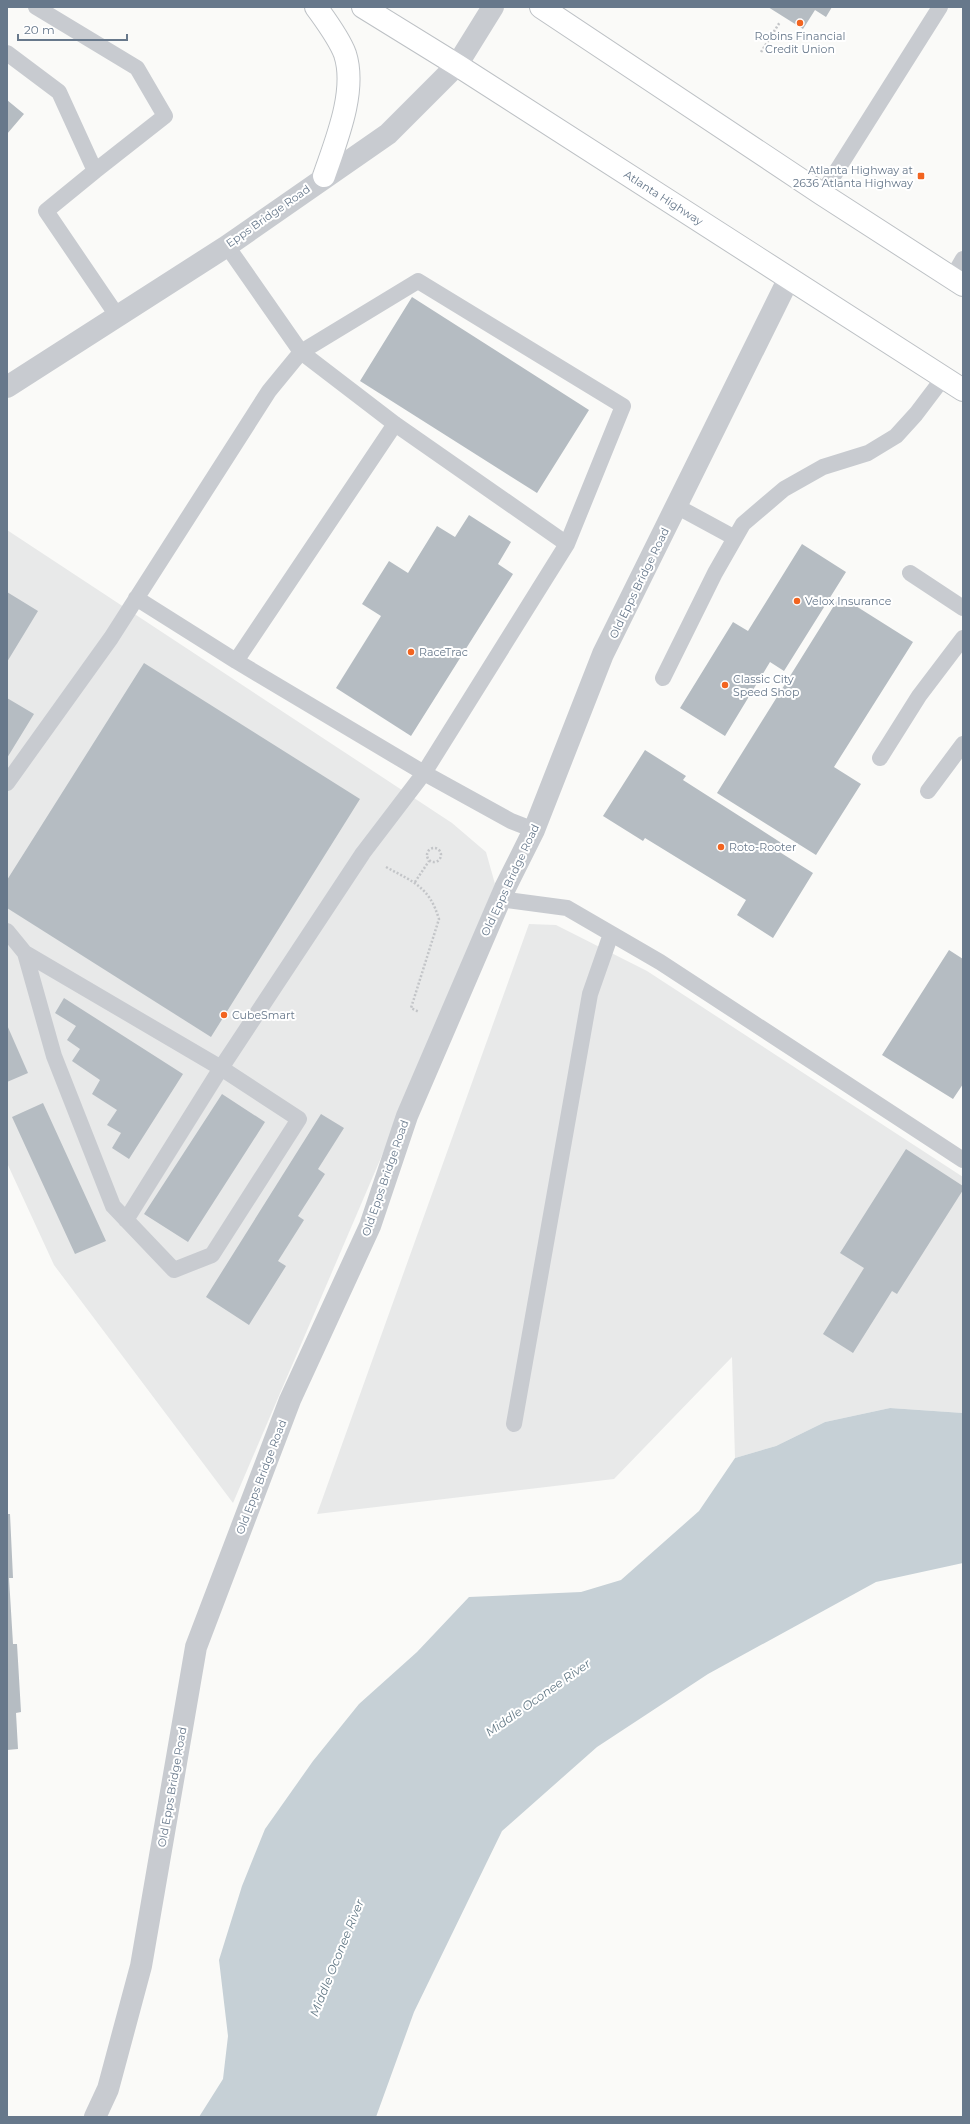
<svg xmlns="http://www.w3.org/2000/svg" width="970" height="2124" font-family="Montserrat,sans-serif">
<style>
.built{fill:#e8e9e9}
.water{fill:#c6d0d6}
.building{fill:#b5bcc2}
.lines{fill:none;stroke-linecap:round;stroke-linejoin:round}
.primary-casing{stroke:#bdc1c5;stroke-width:24}
.path{stroke:#c3c5c8;stroke-width:2.5;stroke-dasharray:2 2;stroke-linecap:butt}
.service{stroke:#c8cbd0;stroke-width:16}
.minor{stroke:#c8cbd0;stroke-width:22}
.primary{stroke:#fff;stroke-width:22}
.poi-dot{fill:#f26420;stroke:#fff;stroke-width:1.5}
.labels{text-anchor:middle;stroke-width:4;stroke-linejoin:round;paint-order:stroke}
.poi-label{font-size:11px;fill:#67788b;stroke:#fff;text-anchor:start}
.street-label{font-size:11px;fill:#67788b;stroke:#fff}
.water-label{font-size:12px;font-style:italic;fill:#637986;stroke:#fff}
</style>
<rect width="100%" height="100%" fill="#fafaf8"/>
<path class="built" d="M 7,530 L 452,823 L 486,852 L 495,884 L 386,1146 L 233,1503 L 54,1265 L 7,1163 Z
M 529,924 L 556,925 L 647,971 L 963,1177 L 963,1413 L 890,1408 L 825,1422 L 776,1446 L 735,1458 L 732,1357 L 614,1479 L 317,1514 Z"/>
<path class="water" d="M 890,1408 L 963,1413 L 963,1563 L 876,1582 L 708,1674 L 597,1747 L 502,1831 L 414,2012 L 376,2117 L 199,2117 L 223,2079 L 228,2036 L 219,1960 L 242,1886 L 265,1829 L 313,1761 L 359,1704 L 417,1652 L 469,1597 L 581,1592 L 621,1580 L 699,1511 L 735,1458 L 776,1446 L 825,1422 Z"/>
<path class="building" d="M 768,7 L 832,7 L 826,17 L 815,10 L 803,29 Z
M 7,100 L 24,114 L 7,134 Z
M 412,297 L 589,410 L 537,493 L 360,381 Z
M 469,515 L 511,542 L 498,564 L 513,574 L 411,736 L 336,688 L 381,616 L 362,604 L 389,561 L 408,573 L 437,526 L 455,537 Z
M 802,544 L 846,572 L 784,671 L 770,662 L 725,736 L 680,708 L 733,622 L 748,631 Z
M 7,592 L 38,611 L 7,662 Z
M 840,596 L 913,642 L 834,767 L 861,784 L 816,855 L 717,793 Z
M 144,663 L 360,799 L 211,1037 L 7,908 L 7,880 Z
M 7,698 L 34,714 L 7,758 Z
M 645,750 L 686,776 L 683,780 L 783,844 L 778,851 L 813,873 L 773,938 L 737,915 L 746,900 L 645,838 L 643,841 L 603,816 Z
M 949,950 L 963,959 L 963,1084 L 953,1099 L 882,1055 Z
M 64,998 L 183,1074 L 129,1159 L 112,1148 L 121,1133 L 107,1125 L 117,1110 L 92,1094 L 100,1080 L 72,1061 L 80,1049 L 67,1040 L 76,1026 L 55,1013 Z
M 7,1025 L 28,1073 L 7,1082 Z
M 222,1094 L 265,1122 L 188,1242 L 144,1214 Z
M 43,1103 L 106,1241 L 75,1254 L 12,1117 Z
M 321,1114 L 344,1128 L 318,1169 L 325,1174 L 298,1216 L 304,1220 L 278,1261 L 286,1266 L 249,1325 L 206,1297 Z
M 906,1149 L 963,1186 L 963,1190 L 897,1294 L 892,1291 L 853,1353 L 823,1334 L 864,1268 L 840,1253 Z
M 7,1514 L 10,1514 L 13,1578 L 9,1578 L 13,1644 L 17,1644 L 21,1712 L 16,1713 L 18,1749 L 7,1750 Z"/>
<g class="lines">
<defs>
<g id="primary">
<path d="M 316,7 C 326,21 339,38 345,54 C 357,91 336,141 324,176"/>
<path id="s1" d="M 363,7 L 457,65 L 963,390"/>
<path d="M 541,7 L 822,194 L 963,285"/>
</g>
</defs>
<use href="#primary" class="primary-casing"/>
<path class="path" d="M 761,52 L 780,22
M427 855a7 7 0 1 1 14 0a7 7 0 1 1-14 0Z
M 386,867 C 413,882 429,886 439,919 L 411,1008 L 419,1012
M 415,882 L 429,861"/>
<path class="service" d="M 36,7 L 137,68 L 165,116 L 95,171
M 7,53 L 59,92 L 95,171 L 46,211 L 118,317
M 822,194 L 940,7
M 227,246 L 301,352 L 395,424 L 567,544
M 952,278 L 963,259
M 395,424 L 236,661 L 424,773 L 511,821 L 534,830
M 676,506 L 735,538
M 910,573 L 963,608
M 136,598 L 236,661
M 663,678 L 715,573 L 743,524 L 784,489 L 823,467 L 868,453 L 896,436 L 916,414 L 944,377
M 880,758 L 919,696 L 963,638
M 7,783 L 111,638 L 269,391 L 301,352 L 418,281 L 623,406 L 567,544 L 424,773 L 363,853 L 221,1068 L 126,1220
M 928,791 L 963,744
M 500,899 L 567,908 L 660,962 L 963,1160
M 7,931 L 25,953 L 54,1056 L 113,1206 L 174,1270 L 212,1255 L 299,1119 L 221,1068 L 25,953
M 514,1424 L 590,994 L 611,934"/>
<path class="minor" d="M 7,387 L 227,246 L 388,134 L 457,65 L 493,7
M 95,2117 L 108,2089 L 141,1966 L 196,1647 L 290,1400 L 370,1226 L 407,1116 L 505,888 L 534,830 L 603,654 L 789,278"/>
<use href="#primary" class="primary"/>
</g>
<g class="poi-dot">
<circle cx="800" cy="23" r="4"/>
<rect x="917" y="172" width="8" height="8" rx="2"/>
<circle cx="797" cy="601" r="4"/>
<circle cx="411" cy="652" r="4"/>
<circle cx="725" cy="685" r="4"/>
<circle cx="721" cy="847" r="4"/>
<circle cx="224" cy="1015" r="4"/>
</g>
<g class="labels">
<g class="poi-label">
<text x="800" y="40" text-anchor="middle">Robins Financial<tspan x="800" dy="13">Credit Union</tspan></text>
<text x="913" y="174" text-anchor="end">Atlanta Highway at<tspan x="913" dy="13">2636 Atlanta Highway</tspan></text>
<text x="805" y="605">Velox Insurance</text>
<text x="419" y="656">RaceTrac</text>
<text x="733" y="683">Classic City<tspan x="733" dy="13">Speed Shop</tspan></text>
<text x="729" y="851">Roto-Rooter</text>
<text x="232" y="1019">CubeSmart</text>
</g>
<g class="street-label">
<text dy="4" stroke="none"><textPath href="#s1" startOffset="356">Atlanta Highway</textPath></text>
<text transform="translate(268 216) rotate(-35)" y="4">Epps Bridge Road</text>
<text transform="translate(639 583) rotate(-64)" y="4">Old Epps Bridge Road</text>
<text transform="translate(510 880) rotate(-65)" y="4">Old Epps Bridge Road</text>
<text transform="translate(385 1178) rotate(-71)" y="4">Old Epps Bridge Road</text>
<text transform="translate(261 1477) rotate(-69)" y="4">Old Epps Bridge Road</text>
<text transform="translate(172 1787) rotate(-80)" y="4">Old Epps Bridge Road</text>
</g>
<g class="water-label">
<text transform="translate(538 1698) rotate(-35)" y="4">Middle Oconee River</text>
<text transform="translate(337 1958) rotate(-68)" y="4">Middle Oconee River</text>
</g>
</g>
<rect width="970" height="2124" fill="none" stroke="#67788b" stroke-width="16"/>
<path d="M18 34v6h109v-6" fill="none" stroke="#67788b" stroke-width="2"/>
<text x="24" y="34" font-size="12" fill="#67788b" stroke="#ffffff" stroke-width="3" paint-order="stroke">20 m</text>
</svg>
